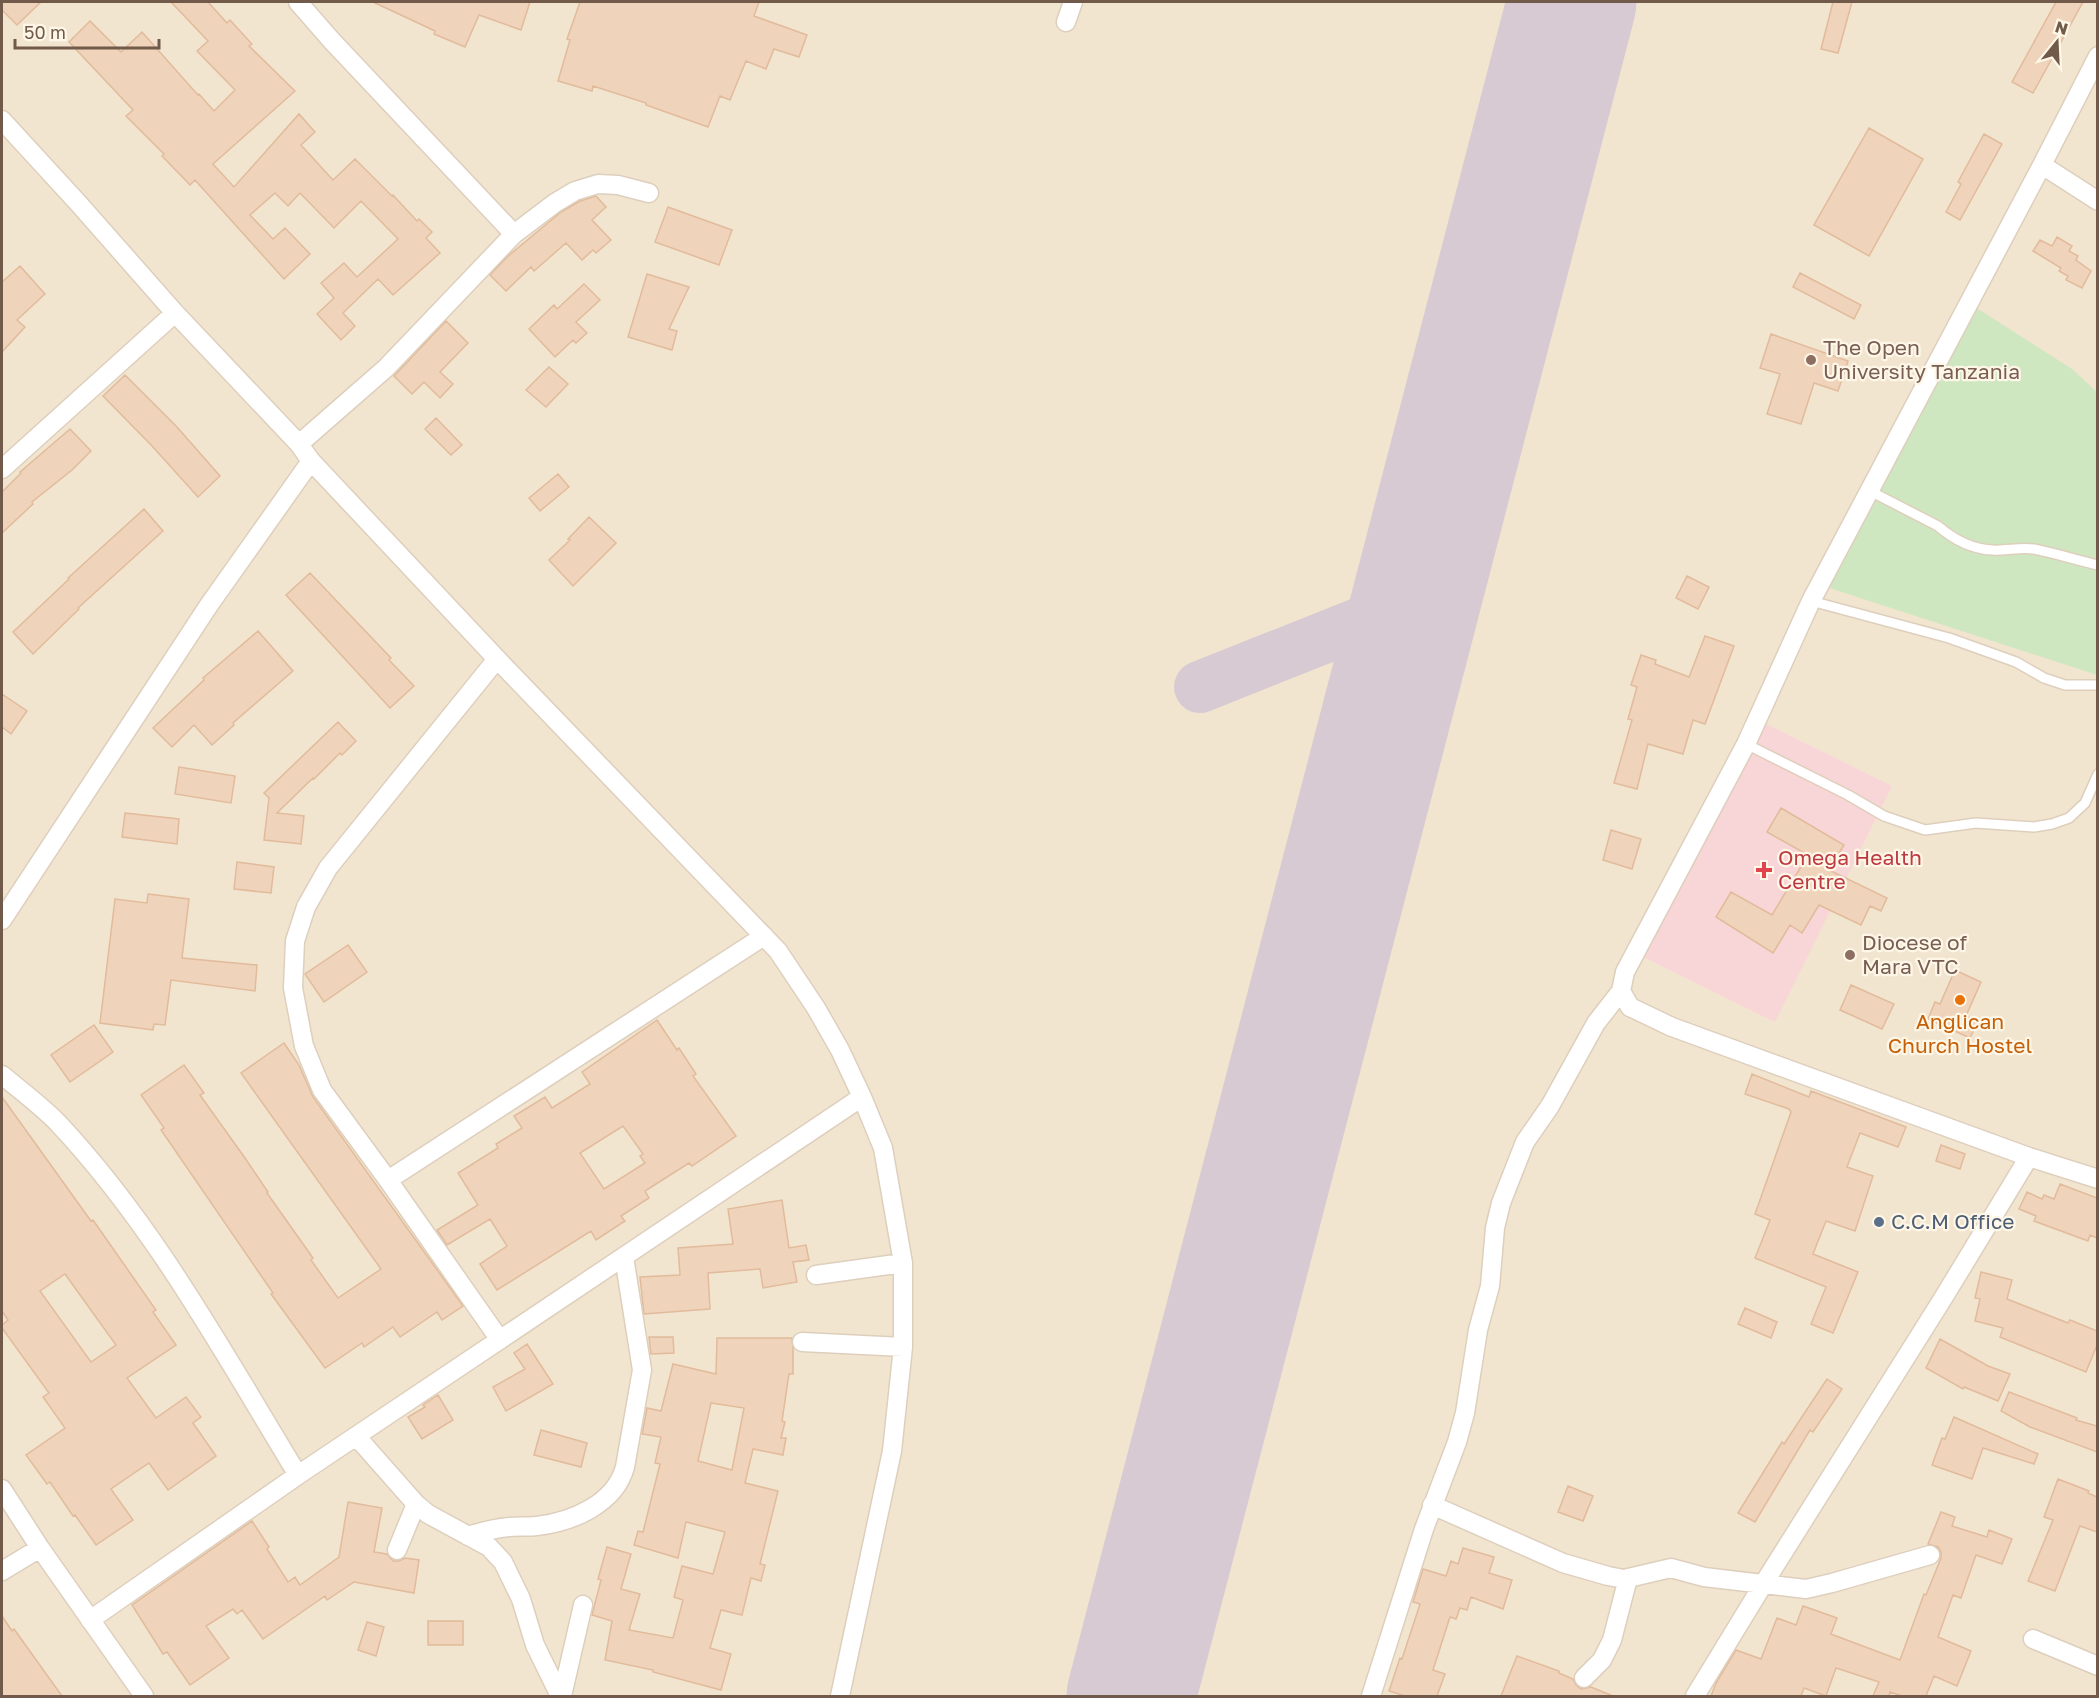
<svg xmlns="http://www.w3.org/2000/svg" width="2099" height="1698" font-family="'Golos Text',sans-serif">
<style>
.residential{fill:#f2e5d0}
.medical{fill:#f8d5d6}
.green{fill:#cee7c1}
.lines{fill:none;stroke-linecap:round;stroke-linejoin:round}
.taxiway{stroke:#d8cad2;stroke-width:52}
.runway{stroke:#d8cad2;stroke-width:129}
.building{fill:#efd3ba;stroke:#e1bb9b;stroke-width:1.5;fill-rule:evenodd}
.lane-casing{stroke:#decfbd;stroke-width:12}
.street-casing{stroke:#decfbd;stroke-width:21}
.lane{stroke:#fff;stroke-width:9}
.street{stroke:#fff;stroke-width:18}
.education-dot{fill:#8d6e63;stroke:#fef7e7;stroke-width:2}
.health-dot{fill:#e0444e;stroke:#fef7e7;stroke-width:2}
.food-dot{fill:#e8710a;stroke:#fef7e7;stroke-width:2}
.service-dot{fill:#5c6f8a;stroke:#fef7e7;stroke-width:2}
.labels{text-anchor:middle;stroke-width:4.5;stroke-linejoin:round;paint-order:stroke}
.education-label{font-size:21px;fill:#785e54;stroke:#fef7e7;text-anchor:start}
.health-label{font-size:21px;fill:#be3a42;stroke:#fef7e7;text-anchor:start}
.food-label{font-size:21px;fill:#c56008;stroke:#fef7e7}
.service-label{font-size:21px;fill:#4e5e75;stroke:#fef7e7;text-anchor:start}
</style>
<rect width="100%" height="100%" fill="#fbf3e1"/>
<path class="residential" d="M 2,2 L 2097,2 L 2097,1696 L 2,1696 Z"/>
<path class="medical" d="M 1752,717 L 1892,786 L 1775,1022 L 1635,953 Z"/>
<path class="green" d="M 1961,298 L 2072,369 L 2097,392 L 2097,675 L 1814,583 Z"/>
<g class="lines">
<path class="taxiway" d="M 1200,687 L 1416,601"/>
<path class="runway" d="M 1131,1696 L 1572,2"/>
</g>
<path class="building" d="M 2,2 L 41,2 L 17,25 L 2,10 Z
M 171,2 L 208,2 L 227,23 L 230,20 L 252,44 L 249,46 L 295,91 L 213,164 L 234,187 L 299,114 L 315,132 L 301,145 L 333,180 L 355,159 L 392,196 L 393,195 L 417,221 L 419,219 L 432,232 L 426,238 L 440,253 L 393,295 L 378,279 L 343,313 L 355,326 L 341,340 L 317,314 L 334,298 L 321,283 L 344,263 L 357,277 L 398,239 L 361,201 L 334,228 L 300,193 L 288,206 L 275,193 L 250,215 L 273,239 L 285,228 L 310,254 L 284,279 L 195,180 L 190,185 L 162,156 L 164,154 L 126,116 L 133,110 L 69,42 L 90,21 L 121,52 L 142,32 L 198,95 L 199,94 L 214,111 L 235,90 L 197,51 L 208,41 Z
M 373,2 L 530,2 L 521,30 L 479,15 L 465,47 L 434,34 L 435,31 Z
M 580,2 L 759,2 L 754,16 L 807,35 L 799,57 L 774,49 L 766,69 L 746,61 L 730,100 L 720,96 L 708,127 L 646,105 L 646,103 L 593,86 L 592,91 L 558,81 L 570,40 L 567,39 Z
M 1833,2 L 1852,2 L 1838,53 L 1821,49 Z
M 2056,2 L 2083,2 L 2033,93 L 2012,82 Z
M 1869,128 L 1923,159 L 1869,256 L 1814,225 Z
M 1984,134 L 2002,144 L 1960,220 L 1946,212 L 1961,184 L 1958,182 Z
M 596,196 L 606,207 L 592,220 L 611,240 L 596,253 L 593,250 L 582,260 L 566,243 L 534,271 L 531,267 L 506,291 L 490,275 L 507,257 L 561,212 L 580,201 Z
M 668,207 L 732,230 L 719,265 L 655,242 Z
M 2057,237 L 2072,246 L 2069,251 L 2078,256 L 2076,260 L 2091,271 L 2082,288 L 2066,280 L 2068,276 L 2059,271 L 2061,268 L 2033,251 L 2040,240 L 2052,246 Z
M 20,266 L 45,294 L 17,320 L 25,327 L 2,352 L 2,282 Z
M 1800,273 L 1861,305 L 1854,319 L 1793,287 Z
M 647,274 L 689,287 L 669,329 L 677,331 L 672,350 L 628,337 Z
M 584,284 L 600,300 L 576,322 L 587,333 L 576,343 L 573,340 L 555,357 L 529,329 L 554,305 L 557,309 Z
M 446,321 L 468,343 L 440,372 L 453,384 L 440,398 L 424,382 L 412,394 L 394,376 Z
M 1771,334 L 1848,361 L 1838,391 L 1814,383 L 1801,424 L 1767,414 L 1780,374 L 1760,368 Z
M 549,367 L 568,384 L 546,407 L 526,390 Z
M 125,375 L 177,427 L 220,476 L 198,497 L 152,446 L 103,396 Z
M 436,418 L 462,445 L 451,455 L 425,429 Z
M 70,429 L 91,451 L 72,470 L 32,502 L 33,504 L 2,533 L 2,492 L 21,473 L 20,472 Z
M 558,474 L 569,487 L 540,511 L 529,498 Z
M 144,509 L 163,531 L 78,608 L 79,609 L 33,654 L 13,632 L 69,579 L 68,578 Z
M 589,517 L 616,543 L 573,586 L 549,560 L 570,540 L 568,539 Z
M 310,573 L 391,658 L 389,660 L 414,686 L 390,708 L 286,595 Z
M 1687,576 L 1709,587 L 1698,609 L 1676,598 Z
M 258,631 L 293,671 L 233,723 L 234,725 L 212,745 L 194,725 L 172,747 L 153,728 L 204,680 L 203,678 Z
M 1705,636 L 1734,646 L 1705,724 L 1693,720 L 1683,754 L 1648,744 L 1637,789 L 1614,783 L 1632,720 L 1628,719 L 1637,687 L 1631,685 L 1641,655 L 1656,660 L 1655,664 L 1689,677 Z
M 2,694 L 27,711 L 11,734 L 2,727 Z
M 338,722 L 356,741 L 342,755 L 340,753 L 314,779 L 313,778 L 277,813 L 304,816 L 301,844 L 264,840 L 269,798 L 264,793 Z
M 179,767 L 235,776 L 231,803 L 175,794 Z
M 1781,808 L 1844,845 L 1829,870 L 1887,898 L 1881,911 L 1870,906 L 1861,925 L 1819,905 L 1802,933 L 1790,925 L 1773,953 L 1716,917 L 1731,892 L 1772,915 L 1808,855 L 1767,832 Z
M 125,813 L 179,819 L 177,844 L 122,837 Z
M 1611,830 L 1641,839 L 1632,869 L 1603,860 Z
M 237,862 L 274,867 L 271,893 L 234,889 Z
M 148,894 L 189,899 L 182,958 L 257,965 L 255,991 L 171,980 L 165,1025 L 154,1024 L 153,1030 L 100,1023 L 115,899 L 147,903 Z
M 348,945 L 367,972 L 324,1002 L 305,974 Z
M 1955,970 L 1981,982 L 1966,1016 L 1978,1021 L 1970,1038 L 1928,1019 L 1935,1002 L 1940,1004 Z
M 1851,985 L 1894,1004 L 1882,1029 L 1840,1010 Z
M 657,1020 L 677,1050 L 679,1048 L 696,1074 L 693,1076 L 736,1136 L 692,1166 L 689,1163 L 645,1191 L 649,1198 L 621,1216 L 625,1221 L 596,1240 L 591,1231 L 497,1290 L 480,1264 L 507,1246 L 490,1219 L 447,1245 L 437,1230 L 478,1205 L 458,1173 L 498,1148 L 496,1144 L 522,1128 L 514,1116 L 545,1097 L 552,1108 L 590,1084 L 582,1072 ZM 623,1126 L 643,1154 L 640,1156 L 645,1163 L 604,1189 L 580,1153 Z
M 94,1025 L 113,1052 L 70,1082 L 51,1055 Z
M 284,1043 L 299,1065 L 313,1097 L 463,1306 L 442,1320 L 437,1312 L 400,1337 L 393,1327 L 364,1347 L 362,1343 L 325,1368 L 271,1294 L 273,1293 L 161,1130 L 164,1128 L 141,1095 L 184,1065 L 204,1093 L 200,1095 L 245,1158 L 268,1192 L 267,1193 L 313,1258 L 311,1260 L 338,1298 L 381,1269 L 241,1073 Z
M 1752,1074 L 1809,1097 L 1811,1091 L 1906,1127 L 1898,1147 L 1860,1133 L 1847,1167 L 1873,1176 L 1855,1231 L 1826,1221 L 1813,1254 L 1858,1272 L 1833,1333 L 1811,1324 L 1826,1287 L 1755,1258 L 1770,1220 L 1755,1214 L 1791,1112 L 1789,1109 L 1745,1094 Z
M 2,1097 L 91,1221 L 93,1220 L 156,1310 L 153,1312 L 176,1345 L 127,1378 L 156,1418 L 186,1397 L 201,1417 L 193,1423 L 216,1456 L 168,1490 L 149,1463 L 111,1489 L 133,1520 L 96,1545 L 75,1515 L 73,1516 L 50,1482 L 47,1484 L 26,1455 L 65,1428 L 43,1397 L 49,1393 L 2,1328 L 2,1325 L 8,1320 L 2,1311 ZM 65,1274 L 116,1345 L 91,1362 L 40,1291 Z
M 1941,1145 L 1965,1154 L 1960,1169 L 1936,1161 Z
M 2060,1184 L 2097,1198 L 2097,1238 L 2090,1235 L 2088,1241 L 2034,1221 L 2036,1216 L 2019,1209 L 2027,1192 L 2042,1199 L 2044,1195 L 2054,1199 Z
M 782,1200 L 789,1248 L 806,1245 L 809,1260 L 793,1262 L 797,1282 L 763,1288 L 760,1269 L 708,1273 L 710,1309 L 644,1314 L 640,1277 L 680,1275 L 678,1248 L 733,1244 L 728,1209 Z
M 1981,1272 L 2012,1280 L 2007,1299 L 2068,1323 L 2070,1320 L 2097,1331 L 2097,1345 L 2086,1372 L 2000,1337 L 2003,1328 L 1975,1321 L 1980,1299 L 1975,1298 Z
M 1745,1308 L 1777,1322 L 1771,1338 L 1738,1324 Z
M 649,1337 L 673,1337 L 674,1353 L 651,1354 Z
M 717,1338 L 792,1338 L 793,1348 L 793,1374 L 789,1374 L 782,1421 L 785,1422 L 781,1438 L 786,1438 L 783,1455 L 753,1449 L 745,1483 L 778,1491 L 760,1564 L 765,1565 L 761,1581 L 751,1578 L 742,1615 L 721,1610 L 710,1648 L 731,1654 L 721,1690 L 653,1672 L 653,1670 L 605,1660 L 612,1621 L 592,1615 L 601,1580 L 598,1579 L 607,1547 L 631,1554 L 621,1589 L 640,1594 L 629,1630 L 673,1638 L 683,1600 L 674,1597 L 682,1566 L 713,1574 L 725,1532 L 686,1522 L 678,1558 L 634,1545 L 638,1531 L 643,1532 L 660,1464 L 655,1463 L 661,1437 L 642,1434 L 647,1408 L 661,1411 L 673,1364 L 716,1374 ZM 711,1403 L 744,1408 L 732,1470 L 698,1461 Z
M 1940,1339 L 1988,1366 L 2010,1374 L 1998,1401 L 1964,1387 L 1963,1389 L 1926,1368 Z
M 527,1344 L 553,1384 L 506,1411 L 493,1387 L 525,1369 L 514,1353 Z
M 1827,1379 L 1842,1389 L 1813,1432 L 1810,1430 L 1755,1522 L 1738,1513 L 1782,1442 L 1784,1444 Z
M 2009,1392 L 2077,1418 L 2076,1420 L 2097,1426 L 2097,1452 L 2030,1427 L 2001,1411 Z
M 438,1395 L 453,1420 L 422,1439 L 408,1417 L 425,1407 L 423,1405 Z
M 1954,1417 L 2038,1454 L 2034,1464 L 1983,1448 L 1972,1479 L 1932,1465 L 1942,1438 L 1945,1439 Z
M 541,1430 L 587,1443 L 581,1467 L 534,1455 Z
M 2058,1479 L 2089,1491 L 2088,1493 L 2097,1497 L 2097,1532 L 2080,1526 L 2055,1591 L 2028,1581 L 2053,1520 L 2044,1517 Z
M 1568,1486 L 1593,1496 L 1583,1521 L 1558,1512 Z
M 348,1502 L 382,1508 L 374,1552 L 387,1554 L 393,1561 L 399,1561 L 405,1558 L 419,1560 L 414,1593 L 354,1582 L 327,1600 L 325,1596 L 263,1639 L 242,1610 L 237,1614 L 233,1609 L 206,1626 L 229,1658 L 190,1685 L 167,1652 L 163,1654 L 132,1605 L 252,1521 L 269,1547 L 267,1549 L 288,1582 L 295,1577 L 300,1585 L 339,1557 Z
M 1941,1512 L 1955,1517 L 1952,1526 L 1987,1537 L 1989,1530 L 2012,1539 L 2002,1564 L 1976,1555 L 1961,1598 L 1953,1595 L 1938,1637 L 1971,1651 L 1957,1686 L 1934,1676 L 1926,1696 L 1902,1696 L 1890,1692 L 1889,1696 L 1873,1696 L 1879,1682 L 1836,1668 L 1826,1696 L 1804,1688 L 1801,1696 L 1711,1696 L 1716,1683 L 1736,1650 L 1761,1659 L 1777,1618 L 1796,1625 L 1803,1606 L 1837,1618 L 1831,1634 L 1900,1660 L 1924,1594 L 1926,1595 L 1941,1558 L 1941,1552 L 1938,1547 L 1928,1544 Z
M 1463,1548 L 1494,1557 L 1489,1573 L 1512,1580 L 1503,1609 L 1471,1597 L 1467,1610 L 1460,1608 L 1456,1619 L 1450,1617 L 1433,1670 L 1445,1674 L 1437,1696 L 1405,1696 L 1389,1691 L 1400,1658 L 1402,1659 L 1420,1604 L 1413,1602 L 1423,1569 L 1446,1576 L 1451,1561 L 1458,1564 Z
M 2,1616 L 12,1631 L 14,1629 L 62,1696 L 2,1696 Z
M 428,1621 L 463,1621 L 463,1645 L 428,1645 Z
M 367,1622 L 384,1627 L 376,1656 L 358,1650 Z
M 1517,1656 L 1559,1671 L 1559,1673 L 1573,1679 L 1576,1685 L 1581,1689 L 1591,1687 L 1613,1696 L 1501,1696 Z"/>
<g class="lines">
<defs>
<path id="lane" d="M 1868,490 L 1938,526 C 1953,539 1972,549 1992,550 C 2006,551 2020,547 2034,549 C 2055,553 2076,560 2098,565
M 1811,601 L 1949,638 L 2016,662 L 2044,678 L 2065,685 L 2098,685
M 1746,744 L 1848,795 L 1884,816 L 1925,830 L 1976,823 L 2034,827 L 2052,824 L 2069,818 L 2085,803 L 2098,774"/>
<path id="street" d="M 298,2 L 332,41 L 514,234
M 1066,22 L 1073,2
M 2098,56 L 2042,165 L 1811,601 L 1746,744 L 1625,972 L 1621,991 L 1630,1007 L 1672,1027 L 2029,1157 L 2098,1179
M 2,120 L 79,204 L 175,313 L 299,444 L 311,461 L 497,659 L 778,951 L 816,1008 L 840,1050 L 862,1097 L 883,1148 L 903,1263 L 903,1347 L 892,1451 L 840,1696
M 2042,165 L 2098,201
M 299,444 L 386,368 L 514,234 L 555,203 L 575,191 L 598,184 L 618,185 L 649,193
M 2,469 L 175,313
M 497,659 L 328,868 L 306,907 L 295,941 L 293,988 L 304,1046 L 322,1090 L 388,1180 L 500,1340
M 2,920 L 209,605 L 311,461
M 2,1075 C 20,1090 40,1105 57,1122 C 155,1226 224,1354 298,1475
M 388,1180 L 764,936
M 816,1275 L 903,1263
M 802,1342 L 903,1347
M 356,1436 L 416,1504 L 428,1514 L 489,1547 L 503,1562 L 521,1599 L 535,1645 L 560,1696
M 2,1489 L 40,1548 L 144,1696
M 1432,1505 L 1563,1563 L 1608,1576 L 1624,1579 L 1671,1568 L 1704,1577 L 1806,1589 L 1832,1583 L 1930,1555
M 468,1536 C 481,1532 495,1528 509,1527 C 518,1526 528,1527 537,1526 C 572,1522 615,1504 625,1467 L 642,1370 L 624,1257
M 397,1550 L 416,1504
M 2,1571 L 40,1548
M 90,1620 L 298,1475 L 862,1097
M 2033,1639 L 2098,1666
M 1584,1678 L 1602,1660 L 1612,1640 L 1628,1578
M 562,1696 L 583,1605
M 1371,1696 L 1424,1529 L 1457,1442 L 1465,1413 L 1478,1330 L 1490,1286 L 1495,1228 L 1501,1203 L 1525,1142 L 1550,1106 L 1596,1023 L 1621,991
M 1695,1696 L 1764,1583 L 1942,1300 L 2029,1157"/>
</defs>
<use href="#lane" class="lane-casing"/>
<use href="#street" class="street-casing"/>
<use href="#lane" class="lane"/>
<use href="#street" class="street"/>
</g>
<g class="education-dot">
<circle cx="1811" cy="360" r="6"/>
<circle cx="1850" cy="955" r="6"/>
</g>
<path class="health-dot" d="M1761 861h6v6h6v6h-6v6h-6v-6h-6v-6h6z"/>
<circle class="food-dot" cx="1960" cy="1000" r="6"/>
<circle class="service-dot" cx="1879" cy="1222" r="6"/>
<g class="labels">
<g class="education-label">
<text x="1823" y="355">The Open<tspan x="1823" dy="24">University Tanzania</tspan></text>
<text x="1862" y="950">Diocese of<tspan x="1862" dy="24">Mara VTC</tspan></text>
</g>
<g class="health-label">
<text x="1778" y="865">Omega Health<tspan x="1778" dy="24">Centre</tspan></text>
</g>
<g class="food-label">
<text x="1960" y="1029">Anglican<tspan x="1960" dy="24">Church Hostel</tspan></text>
</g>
<g class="service-label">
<text x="1891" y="1229">C.C.M Office</text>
</g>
</g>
<rect width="2099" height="1698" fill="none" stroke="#715a49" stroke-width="6"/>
<g transform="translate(2057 42) rotate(18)" stroke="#fef7e7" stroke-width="4.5" paint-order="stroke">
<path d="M0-4.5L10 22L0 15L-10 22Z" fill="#715a49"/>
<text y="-9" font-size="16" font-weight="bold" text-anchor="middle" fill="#715a49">N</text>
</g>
<path d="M15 39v9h144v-9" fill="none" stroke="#715a49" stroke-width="3"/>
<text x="24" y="39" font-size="18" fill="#715a49" stroke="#fef7e7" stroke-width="4.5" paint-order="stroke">50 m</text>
</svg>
